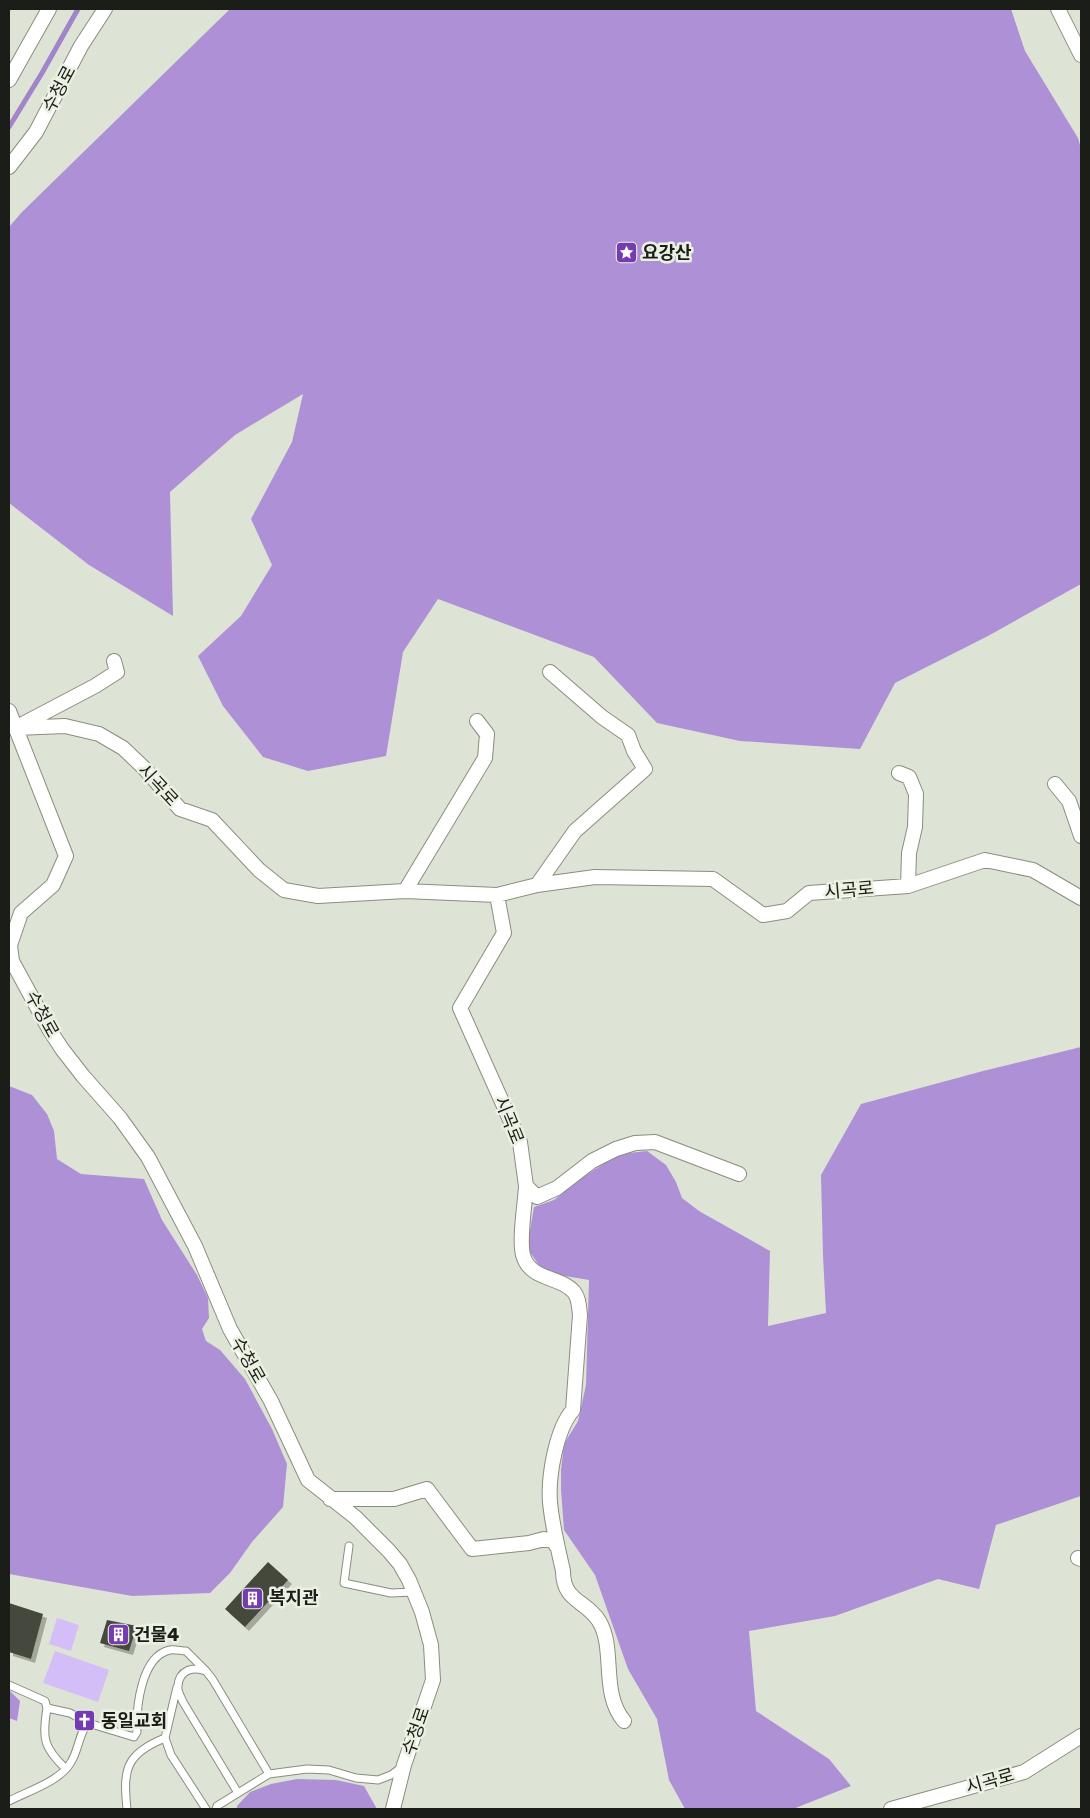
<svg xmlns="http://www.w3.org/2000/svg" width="1090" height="1818" font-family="Rubik,'Noto Sans KR',sans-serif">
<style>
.green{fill:#d4bef7}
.forest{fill:#ae90d7}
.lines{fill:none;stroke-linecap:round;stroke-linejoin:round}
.stream{stroke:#a184ca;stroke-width:5}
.building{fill:#44493d;filter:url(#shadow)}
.lane-casing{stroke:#888d80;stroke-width:9}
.street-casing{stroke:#888d80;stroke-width:16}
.lane{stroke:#fff;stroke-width:7}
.street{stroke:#fff;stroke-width:14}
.labels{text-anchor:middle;stroke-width:5;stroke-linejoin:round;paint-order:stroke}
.street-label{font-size:18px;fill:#1b1d18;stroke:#ebf1e2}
.poi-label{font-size:18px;font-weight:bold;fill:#1b1d18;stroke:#ebf1e2;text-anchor:start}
</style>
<defs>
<filter id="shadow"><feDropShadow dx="4" dy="4" stdDeviation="0" flood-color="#0004"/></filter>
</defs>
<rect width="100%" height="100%" fill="#dee4d5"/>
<path class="green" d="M 57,1618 L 79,1625 L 71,1651 L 49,1644 Z
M 55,1651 L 109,1670 L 98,1702 L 43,1683 Z"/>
<path class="forest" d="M 230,9 L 1011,9 L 1025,51 L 1078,138 L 1081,149 L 1081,584 L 988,636 L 895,683 L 860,749 L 740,741 L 657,723 L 594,657 L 438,599 L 403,652 L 386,756 L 308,771 L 263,757 L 223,706 L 198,656 L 241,616 L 272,565 L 251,519 L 292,442 L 303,394 L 235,435 L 170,492 L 173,616 L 89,565 L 9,503 L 9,227 L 22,212 Z
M 1081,1047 L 1081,1496 L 996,1525 L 979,1589 L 938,1579 L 835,1616 L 749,1631 L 756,1711 L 829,1759 L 851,1786 L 793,1809 L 685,1809 L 669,1780 L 657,1719 L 628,1669 L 595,1575 L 564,1530 L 561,1490 L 561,1470 L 564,1444 L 578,1421 L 586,1385 L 589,1280 L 559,1275 L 541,1268 L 527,1248 L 534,1207 L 554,1200 L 583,1177 L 619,1154 L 647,1151 L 666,1165 L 676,1182 L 682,1198 L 699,1211 L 770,1251 L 768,1326 L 826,1313 L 823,1256 L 821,1175 L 861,1104 L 983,1071 Z
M 9,1086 L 32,1095 L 47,1114 L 54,1131 L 57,1159 L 81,1174 L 144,1179 L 162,1220 L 197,1275 L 208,1298 L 209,1318 L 202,1329 L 206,1341 L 220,1350 L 245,1379 L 272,1429 L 287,1464 L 283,1507 L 252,1542 L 230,1573 L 210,1593 L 132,1596 L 9,1574 Z
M 9,1690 L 20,1701 L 17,1721 L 9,1718 Z
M 297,1779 L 336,1780 L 364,1786 L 377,1809 L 237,1809 L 237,1806 L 250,1792 L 271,1784 Z"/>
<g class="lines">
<path class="stream" d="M 9,127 L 42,73 L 78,9"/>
</g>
<path class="building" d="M 268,1562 L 288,1580 L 245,1627 L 225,1609 Z
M 9,1603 L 43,1614 L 31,1659 L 9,1652 Z
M 107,1620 L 137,1626 L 129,1651 L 100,1643 Z"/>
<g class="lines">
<defs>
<path id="lane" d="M 349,1546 L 344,1583 L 391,1593 L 414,1592
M 206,1671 C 193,1666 179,1670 178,1686 C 177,1691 181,1697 183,1702 L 238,1793
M 9,1685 L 45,1701 L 47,1708 L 70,1713 L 88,1723
M 177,1687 L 165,1738 L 171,1755 L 206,1809
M 47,1708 C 42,1738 43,1747 66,1769
M 9,1801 C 28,1791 61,1781 71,1762 C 78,1752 80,1730 88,1723 L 134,1737 L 137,1732 C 136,1708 141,1656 170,1650 C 175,1649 181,1651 186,1651 L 206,1671 L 213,1680 L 269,1774
M 127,1809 C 123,1770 125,1754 165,1738
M 216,1809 L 217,1806 L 269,1774 L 307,1769 L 329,1770 L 356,1778 L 378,1780 L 391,1775 L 402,1767"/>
<path id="street" d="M 1058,9 L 1081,55
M 9,80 L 49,9
M 9,167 L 36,132 L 81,46 L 105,9
M 9,711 L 66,856 L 53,885 L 21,913 L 10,945 L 12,961 L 49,1029 L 62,1049 L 83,1076 L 120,1118 L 148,1157 L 195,1246 L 230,1329 L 271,1401 L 308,1480 L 355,1517 L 389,1551 L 400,1564 L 409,1580 L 422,1612 L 431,1645 L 433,1680 L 404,1765 L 393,1809
M 19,726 L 95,686 L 117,672 L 114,661
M 16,728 L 65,726 L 99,734 L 123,748 L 145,769 L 180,809 L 212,820 L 259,870 L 284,890 L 318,896 L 405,891 L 497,895 L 537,885 L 595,877 L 713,879 L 763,915 L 787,911 L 809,893 L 908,886 L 985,860 L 1033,870 L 1081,898
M 899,773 L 909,777 L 916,794 L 915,827 L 909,853 L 908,886
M 1055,784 L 1069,801 L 1081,836
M 537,885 L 575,831 L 645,769 L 634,751 L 628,735 L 602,717 L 550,672
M 405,891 L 485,758 L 487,734 L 477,721
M 497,895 L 504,933 L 460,1008 L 520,1142 L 526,1186 L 537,1197 L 557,1188 L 592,1161 L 616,1149 L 635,1143 L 655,1142 L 739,1174
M 526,1186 C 525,1205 519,1238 523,1255 C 530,1281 561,1276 574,1292 C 579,1298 579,1307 580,1315 L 573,1410 C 556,1429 548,1477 550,1502 C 552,1525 558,1548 563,1571 C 563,1602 586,1600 599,1621 C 616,1649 600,1692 624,1721
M 330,1499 L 394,1499 L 427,1489 L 472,1549 L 529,1543 L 544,1539 L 553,1541 L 558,1548
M 1078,1558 L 1081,1559
M 891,1809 L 1024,1772 L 1081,1736"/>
</defs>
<use href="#lane" class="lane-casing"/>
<use href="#street" class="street-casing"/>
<use href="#lane" class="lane"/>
<use href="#street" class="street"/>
</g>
<defs>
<symbol id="sight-square" viewBox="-11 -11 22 22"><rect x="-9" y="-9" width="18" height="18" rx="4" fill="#753bb1" stroke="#ebf1e2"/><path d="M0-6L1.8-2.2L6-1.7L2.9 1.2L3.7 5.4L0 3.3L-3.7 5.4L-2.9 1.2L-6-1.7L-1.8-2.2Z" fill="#fff"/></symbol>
<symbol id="building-square" viewBox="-11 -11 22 22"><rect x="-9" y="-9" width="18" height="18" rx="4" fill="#753bb1" stroke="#ebf1e2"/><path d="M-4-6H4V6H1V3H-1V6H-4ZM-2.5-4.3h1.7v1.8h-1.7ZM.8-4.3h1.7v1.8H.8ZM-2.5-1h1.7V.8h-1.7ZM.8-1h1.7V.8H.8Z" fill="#fff"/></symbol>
<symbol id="church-square" viewBox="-11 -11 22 22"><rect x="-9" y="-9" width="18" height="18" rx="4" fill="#753bb1" stroke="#ebf1e2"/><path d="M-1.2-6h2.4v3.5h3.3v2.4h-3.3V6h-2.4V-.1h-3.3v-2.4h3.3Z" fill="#fff"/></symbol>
</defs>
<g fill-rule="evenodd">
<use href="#sight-square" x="614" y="240" width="25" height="25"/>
<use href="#building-square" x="240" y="1586" width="25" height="25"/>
<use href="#building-square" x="106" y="1622" width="25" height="25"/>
<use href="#church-square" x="72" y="1708" width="25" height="25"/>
</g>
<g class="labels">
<g class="street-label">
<text transform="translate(59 89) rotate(-62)" y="6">수청로</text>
<text transform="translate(158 785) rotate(47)" y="6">시곡로</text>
<text transform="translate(849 890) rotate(-5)" y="6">시곡로</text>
<text transform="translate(42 1014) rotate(61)" y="6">수청로</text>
<text transform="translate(509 1120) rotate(68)" y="6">시곡로</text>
<text transform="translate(248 1360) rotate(60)" y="6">수청로</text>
<text transform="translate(416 1731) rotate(-71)" y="6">수청로</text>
<text transform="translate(990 1781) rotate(-16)" y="6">시곡로</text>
</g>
<g class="poi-label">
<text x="642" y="259">요강산</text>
<text x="269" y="1604">복지관</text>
<text x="134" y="1641">건물4</text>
<text x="101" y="1727">동일교회</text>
</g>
</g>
<rect width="1090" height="1818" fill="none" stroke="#1b1d18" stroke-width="20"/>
</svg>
